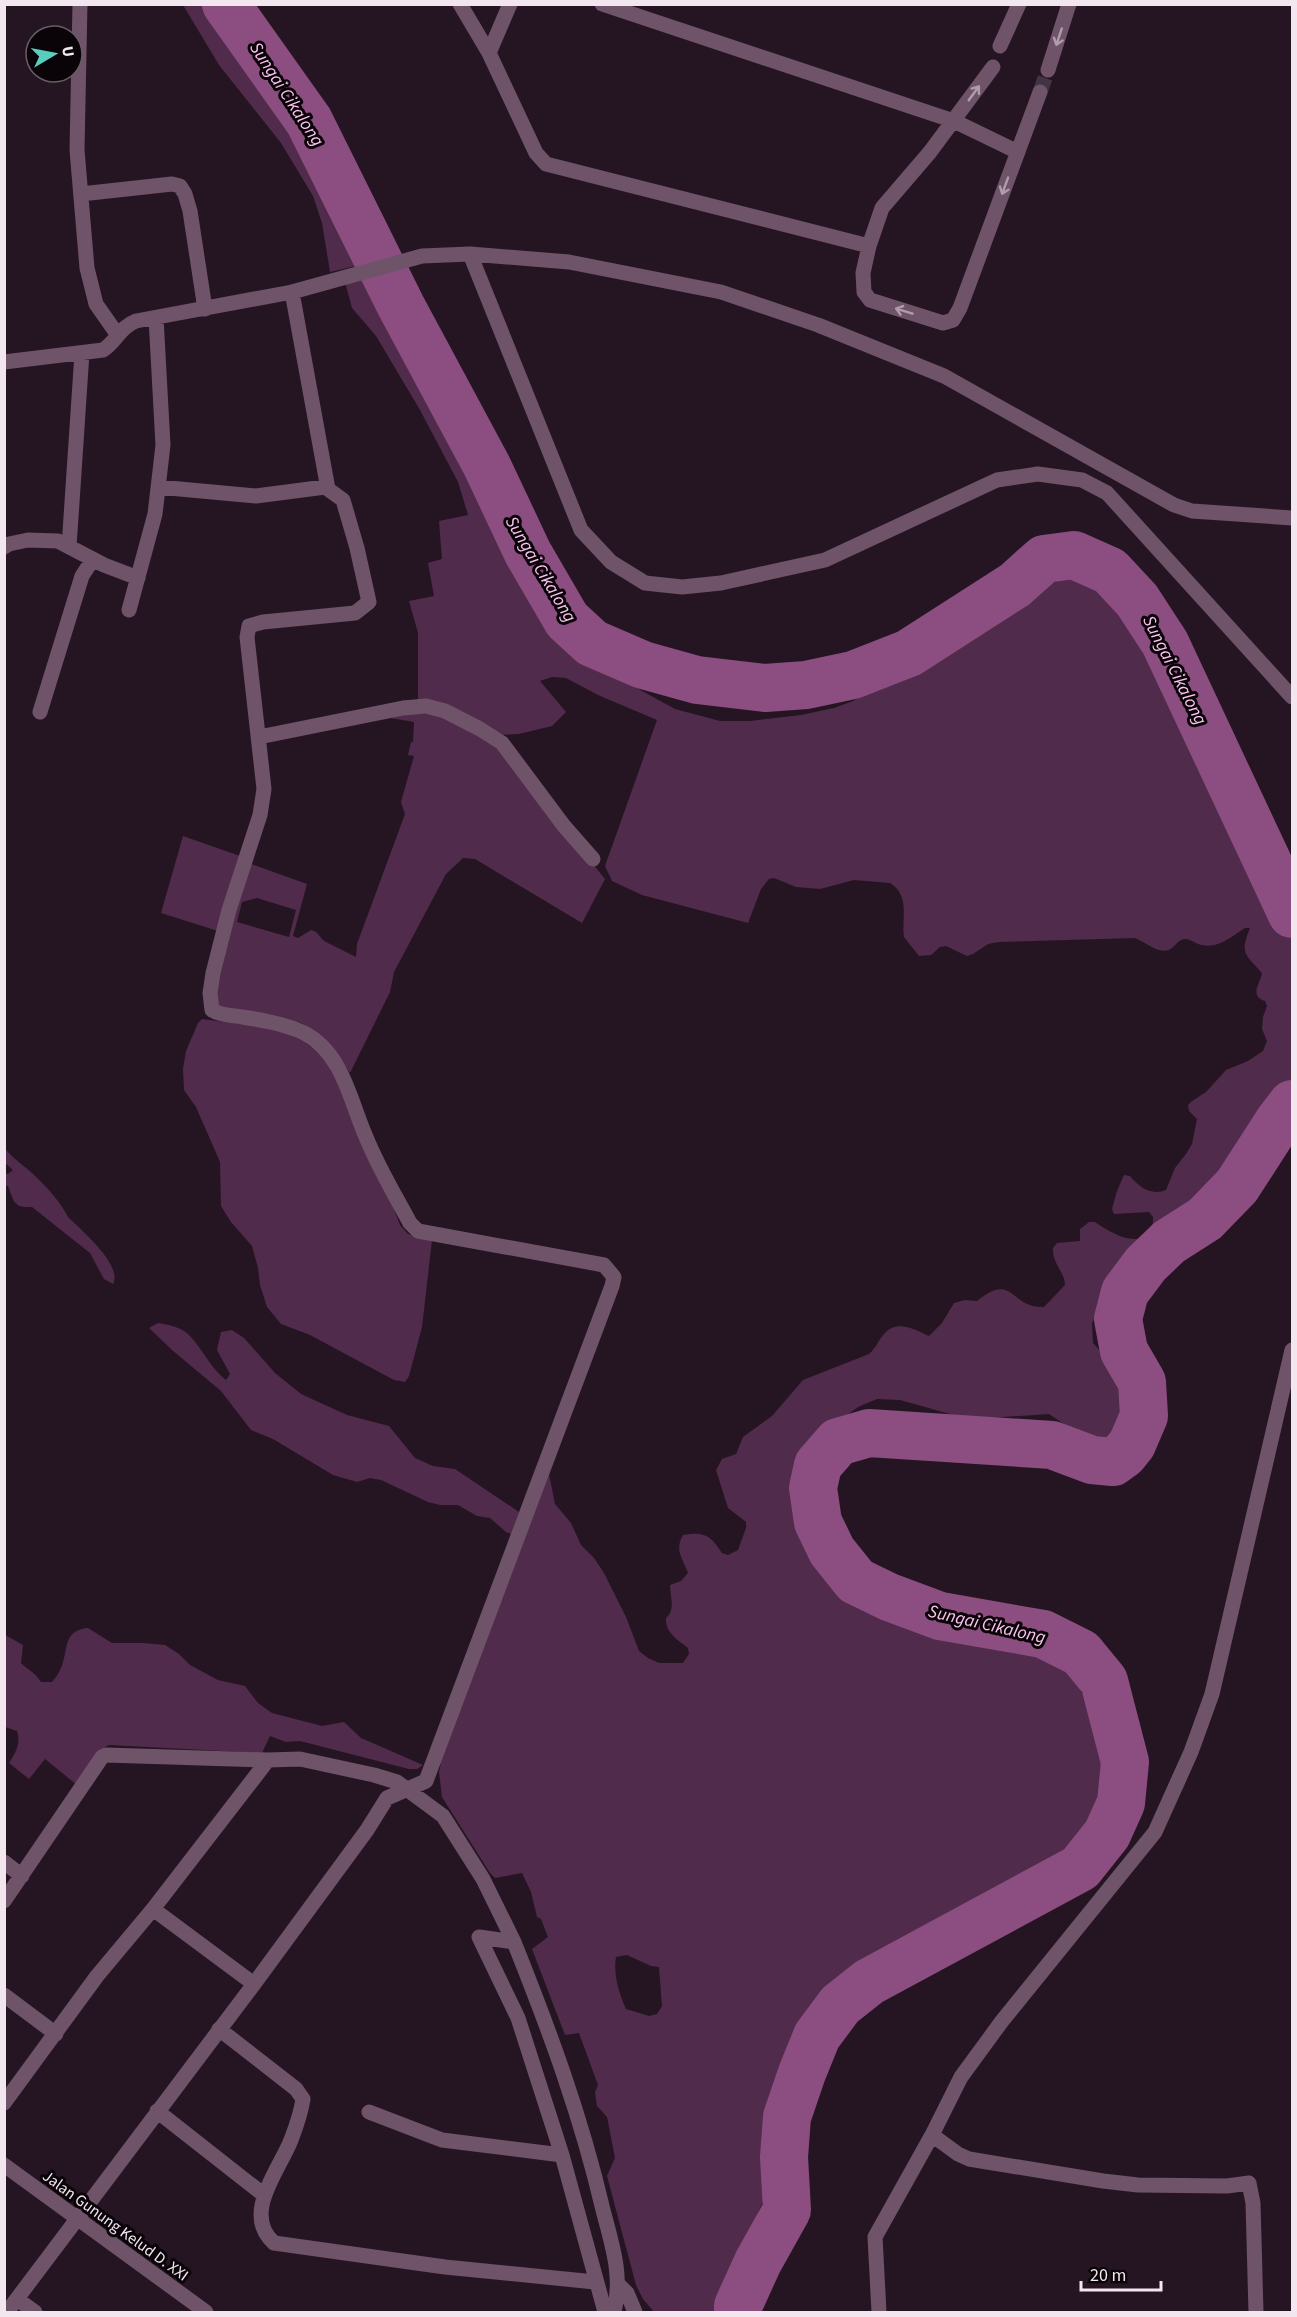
<svg xmlns="http://www.w3.org/2000/svg" width="1297" height="2317" font-family="'Source Sans 3',sans-serif">
<style>
.green{fill:#512b4b;fill-rule:evenodd}
.lines{fill:none;stroke-linecap:round;stroke-linejoin:round}
.river{stroke:#8c4e81;stroke-width:48}
.minor-tunnel{stroke:#443441;stroke-width:15;stroke-dasharray:15 8;stroke-linecap:butt}
.minor{stroke:#6f5369;stroke-width:15}
.oneway{stroke:#b09dac}
.labels{text-anchor:middle;stroke-width:6;stroke-linejoin:round;paint-order:stroke}
.street-label{font-size:16px;fill:#f2e7ef;stroke:#0a0408}
.water-label{font-size:18px;font-style:italic;fill:#fbc5f0;stroke:#0a0408}
</style>
<rect width="100%" height="100%" fill="#251522"/>
<path class="green" d="M 183,5 L 207,5 L 296,130 L 340,210 L 373,262 L 330,272 L 322,223 L 313,196 L 281,143 L 219,65 Z
M 373,273 L 395,321 L 431,390 L 439,412 L 450,435 L 469,457 L 494,511 L 530,573 L 549,620 L 559,632 L 594,656 L 624,681 L 675,709 L 720,721 L 750,721 L 801,715 L 834,708 L 853,701 L 919,667 L 961,636 L 1012,604 L 1041,579 L 1060,570 L 1072,568 L 1086,571 L 1113,584 L 1138,619 L 1174,684 L 1222,807 L 1268,884 L 1292,938 L 1292,1091 L 1262,1122 L 1235,1177 L 1153,1244 L 1137,1253 L 1127,1270 L 1105,1298 L 1092,1323 L 1093,1343 L 1104,1355 L 1115,1362 L 1124,1371 L 1131,1394 L 1123,1436 L 1116,1449 L 1103,1455 L 1087,1446 L 1071,1429 L 1049,1414 L 987,1418 L 957,1416 L 900,1400 L 877,1399 L 858,1407 L 842,1419 L 818,1449 L 811,1463 L 804,1497 L 803,1521 L 817,1555 L 847,1583 L 880,1603 L 937,1625 L 982,1638 L 1049,1649 L 1069,1666 L 1094,1718 L 1104,1762 L 1103,1796 L 1095,1829 L 1072,1856 L 1048,1875 L 1008,1894 L 995,1906 L 943,1924 L 892,1949 L 868,1966 L 829,1988 L 801,2020 L 780,2065 L 772,2093 L 768,2131 L 774,2160 L 768,2190 L 758,2213 L 755,2237 L 746,2260 L 719,2297 L 713,2312 L 654,2312 L 643,2299 L 636,2285 L 607,2176 L 615,2158 L 607,2117 L 597,2106 L 595,2092 L 598,2085 L 579,2033 L 565,2035 L 532,1949 L 548,1937 L 541,1919 L 537,1917 L 531,1892 L 522,1873 L 495,1878 L 490,1873 L 442,1797 L 439,1772 L 442,1758 L 549,1474 L 555,1504 L 571,1523 L 581,1545 L 594,1558 L 604,1573 L 626,1617 L 639,1651 L 648,1658 L 659,1663 L 683,1663 L 689,1654 L 688,1648 C 678,1640 665,1633 666,1618 C 676,1610 670,1596 670,1585 L 681,1581 L 688,1573 C 683,1558 674,1551 683,1535 C 705,1531 711,1536 722,1553 L 728,1555 L 738,1550 L 746,1528 L 746,1522 L 728,1508 L 716,1470 L 722,1459 L 736,1454 L 743,1437 L 772,1416 L 803,1380 L 869,1354 C 876,1348 878,1341 884,1334 C 897,1319 914,1329 929,1336 L 942,1323 L 954,1303 L 965,1300 L 977,1301 C 1014,1271 1009,1308 1044,1307 L 1065,1285 C 1065,1272 1052,1264 1053,1248 L 1057,1243 L 1080,1241 L 1080,1229 L 1089,1222 L 1095,1222 C 1110,1232 1125,1242 1143,1238 L 1153,1223 L 1153,1217 L 1149,1212 L 1114,1214 L 1112,1209 L 1117,1191 L 1124,1175 L 1130,1176 C 1139,1187 1151,1196 1166,1190 L 1175,1168 L 1186,1154 L 1192,1144 L 1197,1119 L 1189,1111 L 1188,1105 L 1192,1101 L 1206,1092 L 1226,1070 L 1248,1061 L 1263,1051 L 1267,1041 L 1262,1029 L 1263,1017 L 1267,1006 L 1265,1001 C 1249,996 1260,984 1262,973 C 1244,953 1240,953 1250,928 L 1245,928 C 1232,936 1218,949 1202,945 C 1196,944 1191,939 1185,939 C 1178,940 1177,944 1173,947 C 1162,958 1146,942 1135,938 L 999,942 L 988,944 L 973,954 L 967,956 L 946,946 L 940,947 L 931,955 L 919,956 L 904,937 C 901,918 911,896 890,883 L 854,880 L 820,889 L 796,887 L 774,878 L 769,879 L 761,889 L 748,923 L 642,895 L 612,881 L 605,866 L 657,720 L 598,695 L 566,678 L 552,677 L 540,681 L 566,712 L 552,726 L 519,734 L 498,735 L 418,704 L 418,633 L 409,601 L 434,596 L 428,563 L 442,559 L 439,521 L 468,515 L 458,482 L 420,410 L 376,336 L 352,308 L 345,282 ZM 627,1955 L 651,1966 L 659,1967 L 662,2006 L 657,2014 L 649,2016 L 626,2009 C 619,1993 613,1974 616,1957 Z
M 409,712 L 443,715 L 494,742 L 605,879 L 582,923 L 475,859 L 463,858 L 446,874 L 394,972 L 390,992 L 350,1073 L 331,1045 L 301,1023 L 220,1009 L 214,992 L 229,923 L 251,864 L 307,884 L 293,936 L 298,938 L 311,930 L 316,932 L 324,941 L 356,957 L 357,944 L 405,814 L 401,802 L 414,756 L 408,755 L 411,742 L 413,742 L 414,722 L 385,717 ZM 257,898 L 296,910 L 289,937 L 237,922 L 242,902 Z
M 183,836 L 240,856 L 218,931 L 161,913 Z
M 202,1019 L 277,1029 L 301,1040 L 324,1056 L 337,1080 L 386,1188 L 400,1225 L 408,1234 L 432,1240 L 422,1327 L 409,1376 L 405,1382 L 394,1380 L 310,1335 L 281,1324 L 267,1307 L 260,1285 L 258,1268 L 252,1246 L 231,1222 L 221,1206 L 220,1162 L 196,1107 L 184,1090 L 183,1069 L 186,1051 L 198,1023 Z
M 4,1147 C 12,1158 22,1164 32,1173 C 45,1185 60,1201 68,1217 C 81,1230 123,1265 113,1284 L 104,1279 L 90,1253 L 32,1207 C 14,1208 14,1202 8,1186 L 5,1185 L 5,1173 L 8,1174 L 13,1170 L 5,1163 Z
M 158,1323 C 169,1325 181,1327 189,1335 C 203,1349 210,1368 226,1380 L 230,1374 L 217,1350 L 221,1332 L 232,1330 L 244,1338 L 275,1373 L 301,1394 L 347,1415 L 389,1426 L 415,1458 L 433,1466 L 455,1469 L 519,1512 L 511,1534 L 506,1532 L 490,1518 L 477,1516 L 458,1505 L 440,1505 L 428,1502 L 381,1480 L 370,1478 L 357,1482 L 333,1475 L 273,1439 L 251,1430 L 221,1391 L 172,1350 L 149,1328 Z
M 88,1628 L 112,1643 L 143,1643 L 165,1645 L 179,1654 L 190,1665 L 218,1680 L 245,1686 L 258,1703 L 272,1713 L 322,1726 L 344,1722 L 361,1738 L 423,1765 L 417,1769 L 409,1769 L 300,1741 L 286,1742 L 270,1736 L 262,1753 L 109,1745 L 105,1747 L 77,1785 L 45,1759 L 29,1779 L 9,1763 C 16,1752 21,1743 17,1731 L 5,1727 L 5,1635 L 23,1645 L 21,1663 C 28,1670 36,1673 41,1682 L 52,1682 C 74,1660 56,1631 88,1628 Z"/>
<g class="lines">
<path class="river" d="M 226,4 L 309,121 L 401,306 L 487,466 L 528,553 L 567,620 L 592,643 L 643,665 L 697,680 L 765,688 L 806,685 L 853,675 L 909,653 L 1015,585 L 1044,559 L 1074,555 L 1110,571 L 1137,600 L 1165,643 L 1292,914
M 738,2312 L 738,2306 L 758,2262 L 787,2210 L 784,2157 L 787,2117 L 802,2073 L 817,2036 L 840,2005 L 869,1982 L 1080,1868 L 1107,1834 L 1121,1803 L 1125,1762 L 1104,1681 L 1081,1653 L 1043,1634 L 940,1616 L 889,1597 L 856,1581 L 832,1551 L 818,1522 L 813,1488 L 818,1465 L 838,1442 L 869,1433 L 1052,1445 L 1092,1460 L 1113,1462 L 1124,1454 L 1132,1444 L 1144,1416 L 1142,1382 L 1124,1351 L 1118,1319 L 1125,1292 L 1146,1264 L 1169,1242 L 1205,1219 L 1237,1186 L 1279,1121 L 1292,1104"/>
<path class="minor-tunnel" d="M 1040,92 L 1048,70"/>
<path class="minor" d="M 80,4 L 77,150 L 87,268 L 96,304 L 117,334
M 460,4 L 489,53 L 536,153 L 546,164 L 869,246
M 602,4 L 954,121 L 1018,152
M 1000,46 L 1019,4
M 489,53 L 510,4
M 993,67 L 930,152 L 882,208 L 869,246 L 863,273 L 864,292 L 870,300 L 943,323 L 953,320 L 960,308 L 1040,92
M 1048,70 L 1069,4
M 81,194 L 172,184 L 180,186 L 185,194 L 190,211 L 205,309
M 470,254 L 581,530 L 611,562 L 645,583 L 682,587 L 721,583 L 825,560 L 997,480 L 1038,474 L 1082,480 L 1107,493 L 1292,697
M 292,292 L 328,489
M 4,362 L 103,350 C 116,342 120,327 136,321 L 292,292 L 422,256 L 470,254 L 569,262 L 721,292 L 818,325 L 944,376 L 1174,505 L 1192,511 L 1292,518
M 4,547 L 9,544 L 28,540 L 58,541 L 104,565 L 138,578
M 69,547 L 82,353
M 129,610 L 155,514 L 163,445 L 156,318
M 40,712 L 82,576 L 93,559
M 259,737 L 403,708 L 426,706 L 445,711 L 480,729 L 502,743 L 564,826 L 593,859
M 4,1862 L 22,1876
M 4,1901 L 102,1757 L 106,1755 L 268,1760 L 300,1759 L 374,1775 L 397,1782 L 443,1816 L 483,1879 L 514,1942
M 153,1909 L 254,1984
M 479,1937 L 514,1942 C 550,2032 581,2116 603,2210 C 612,2245 623,2276 614,2312
M 479,1937 L 518,2018 L 562,2155 L 605,2312
M 4,1995 L 56,2034
M 219,2029 L 296,2089 L 303,2099 C 301,2113 296,2127 291,2140 C 280,2169 241,2214 274,2243 L 445,2267 L 595,2282
M 4,2103 L 97,1976 L 153,1909 L 268,1760
M 157,2111 L 264,2195
M 369,2112 L 442,2140 L 562,2155
M 932,2135 L 958,2154 L 969,2159 L 1103,2181 L 1138,2185 L 1227,2186 L 1249,2183 L 1253,2203 L 1256,2312
M 4,2165 L 206,2312
M 618,2284 L 627,2293 L 635,2312
M 17,2299 L 35,2312
M 7,2312 L 254,1984 L 367,1830 L 387,1798 L 426,1781 L 612,1286 L 614,1277 L 604,1265 L 418,1231 L 410,1223 C 395,1195 378,1167 366,1137 C 350,1101 343,1053 304,1033 C 286,1024 263,1020 242,1017 C 232,1015 221,1016 212,1010 L 210,993 L 213,973 L 229,910 L 260,815 L 264,789 L 247,637 L 249,626 L 263,622 L 355,613 L 369,602 L 357,548 L 343,500 L 325,487 L 256,496 L 158,487
M 879,2312 L 875,2237 L 932,2135 L 961,2077 L 1002,2021 L 1155,1832 L 1191,1752 L 1212,1694 L 1292,1350"/>
</g>
<defs><path id="oneway-shaft" d="M-6 0H5M1.5-3L5.5 0L1.5 3" fill="none" stroke-width="1.6" stroke-linecap="round" stroke-linejoin="round" transform="scale(1.5)"/></defs>
<g class="oneway">
<use href="#oneway-shaft" transform="translate(1059 37) rotate(108)"/>
<use href="#oneway-shaft" transform="translate(974 93) rotate(-54)"/>
<use href="#oneway-shaft" transform="translate(1005 186) rotate(110)"/>
<use href="#oneway-shaft" transform="translate(904 311) rotate(-163)"/>
</g>
<g class="labels">
<g class="street-label">
<text transform="translate(116 2225) rotate(36)" y="6">Jalan Gunung Kelud D. XXI</text>
</g>
<g class="water-label">
<text transform="translate(287 94) rotate(57)" y="6">Sungai Cikalong</text>
<text transform="translate(541 569) rotate(59)" y="6">Sungai Cikalong</text>
<text transform="translate(1175 670) rotate(63)" y="6">Sungai Cikalong</text>
<text transform="translate(987 1624) rotate(13)" y="6">Sungai Cikalong</text>
</g>
</g>
<rect width="1297" height="2317" fill="none" stroke="#f2e7ef" stroke-width="12"/>
<g transform="translate(54 54) rotate(80)"><circle r="28" fill="#0a0408" stroke="#675f64" stroke-width="1.5"/>
<path d="M0-4.5L10 22L0 15L-10 22Z" fill="#59cebf"/>
<text y="-9" font-size="16" font-weight="bold" text-anchor="middle" fill="#f2e7ef">U</text>
</g>
<path d="M1081 2281v9h80v-9" fill="none" stroke="#f2e7ef" stroke-width="3"/>
<text x="1090" y="2281" font-size="18" fill="#f2e7ef" stroke="#0a0408" stroke-width="4.5" paint-order="stroke">20 m</text>
</svg>
